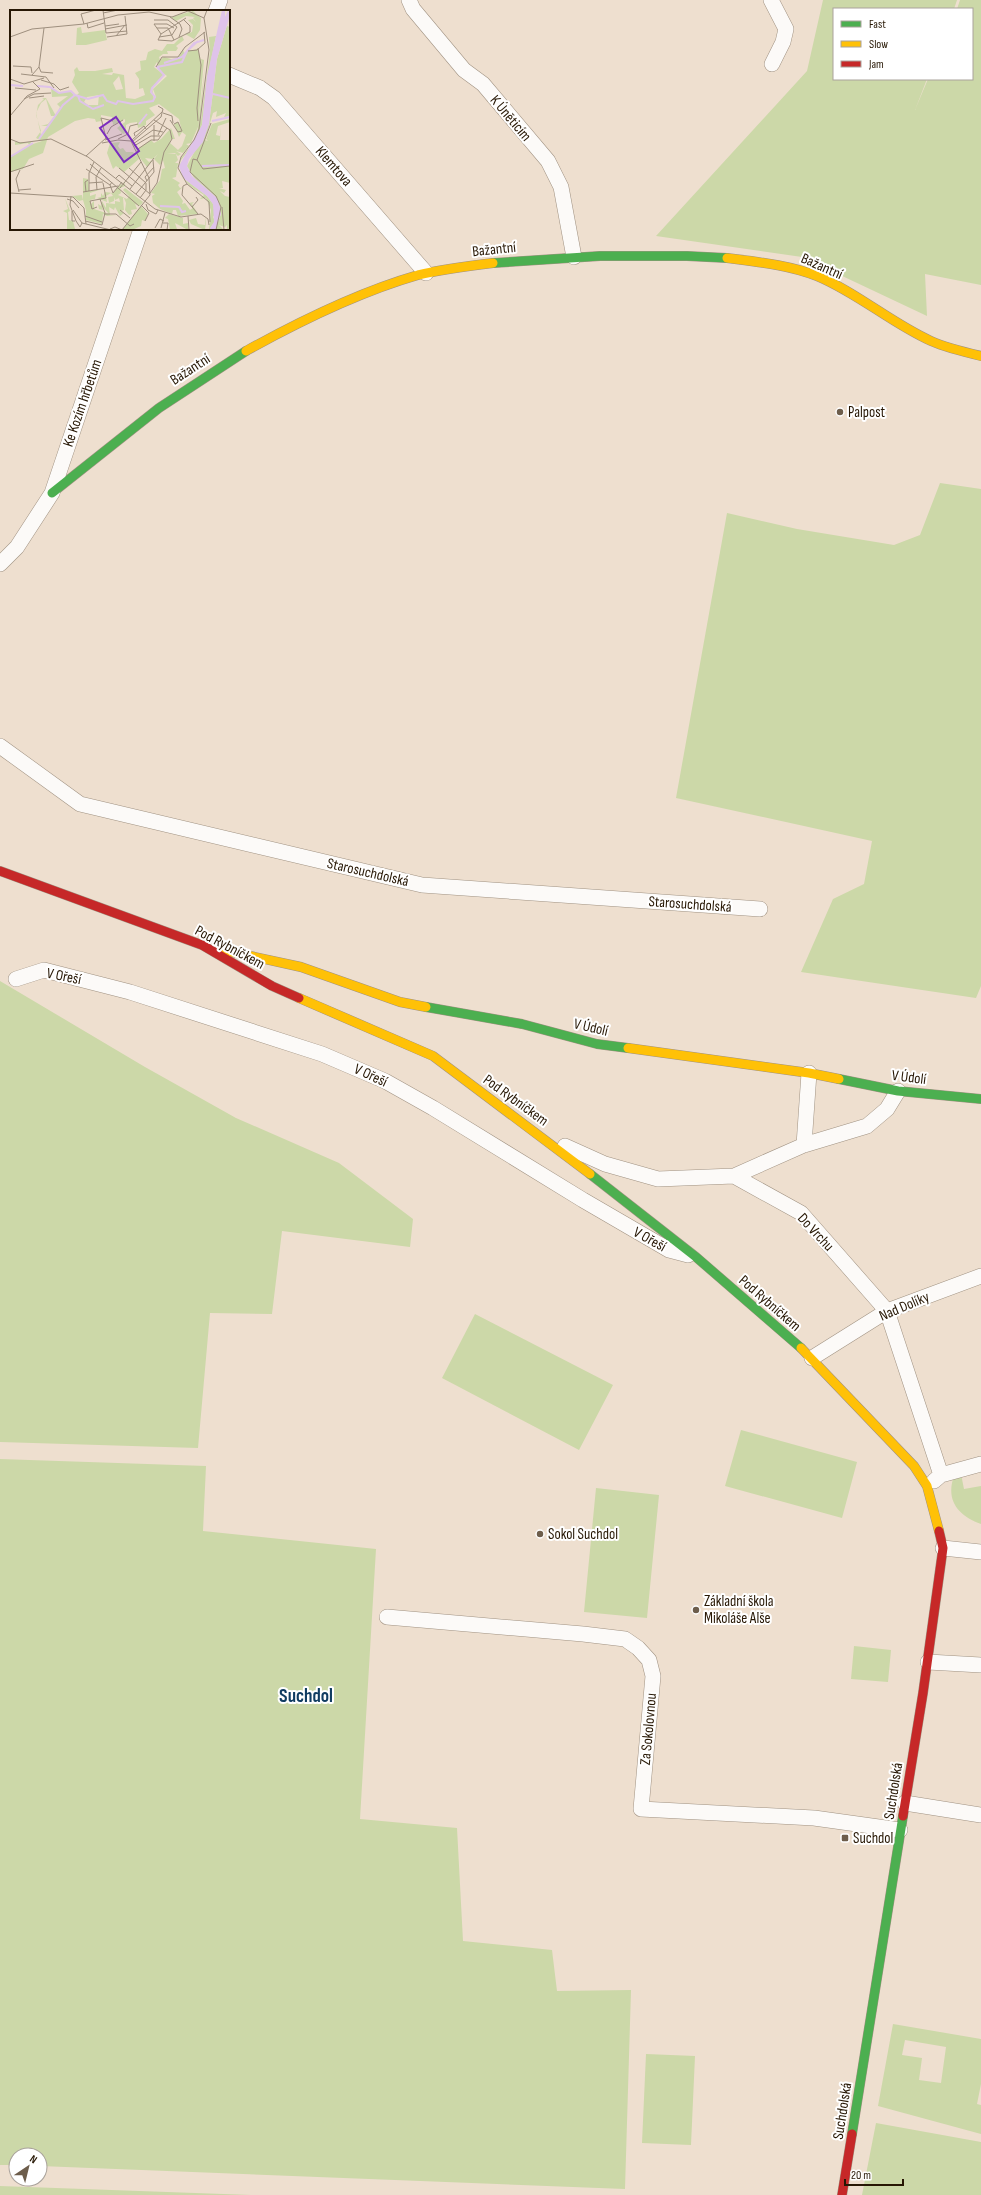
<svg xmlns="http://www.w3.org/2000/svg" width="981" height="2195" font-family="'Sofia Sans Condensed',sans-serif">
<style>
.green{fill:#ccd8a8;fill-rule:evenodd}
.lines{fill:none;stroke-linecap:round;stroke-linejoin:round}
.street-casing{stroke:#a09282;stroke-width:16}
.fast-casing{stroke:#a09282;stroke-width:10}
.slow-casing{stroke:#a09282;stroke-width:10}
.jam-casing{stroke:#a09282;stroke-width:10}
.street{stroke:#fcfaf8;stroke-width:15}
.fast{stroke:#4caf50;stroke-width:9}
.slow{stroke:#ffc107;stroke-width:9}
.jam{stroke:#c62828;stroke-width:9}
.poi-dot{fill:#6d5d4b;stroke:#fff;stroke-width:1.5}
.labels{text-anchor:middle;stroke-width:4;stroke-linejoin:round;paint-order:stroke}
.street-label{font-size:15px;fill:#271704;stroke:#fff}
.poi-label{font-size:15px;fill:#271704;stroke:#fff;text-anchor:start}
.district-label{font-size:19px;font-weight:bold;fill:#103c61;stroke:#fff}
.inset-river{fill:none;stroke:#dfc3ea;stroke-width:2}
.inset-road{fill:none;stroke:#9e8f7e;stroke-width:1}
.view{fill:#7b2cbf;fill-opacity:0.15;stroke:#7b2cbf;stroke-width:2}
.inset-edge{fill:none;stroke:#271704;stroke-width:2}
</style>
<rect width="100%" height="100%" fill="#eedfcf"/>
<path class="green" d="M 823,0 L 957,0 L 954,9 L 834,9 L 834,79 L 927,79 L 915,110 L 928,79 L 972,79 L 972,9 L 957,9 L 960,0 L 981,0 L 981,285 L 925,274 L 927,316 L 802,257 L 656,236 L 807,71 Z
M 940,483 L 981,489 L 981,986 L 976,998 L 801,972 L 833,899 L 864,884 L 872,841 L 676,798 L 727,513 L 797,529 L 894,545 L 920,535 Z
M 0,981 L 145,1067 L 236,1118 L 339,1163 L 413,1219 L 410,1247 L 282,1231 L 272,1314 L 210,1313 L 198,1448 L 0,1442 Z
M 475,1314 L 613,1385 L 579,1450 L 442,1378 Z
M 741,1430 L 857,1462 L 842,1518 L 725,1486 Z
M 0,1459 L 206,1466 L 203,1531 L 376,1549 L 360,1819 L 457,1828 L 463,1941 L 552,1950 L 557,1991 L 631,1990 L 625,2189 L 40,2166 L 40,2155 L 16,2155 L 16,2165 L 0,2165 Z
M 961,1474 L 964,1489 L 981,1486 L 981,1524 C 959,1516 945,1501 954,1476 Z
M 596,1488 L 659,1495 L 647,1618 L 584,1612 Z
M 854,1646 L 891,1650 L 888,1682 L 851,1679 Z
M 893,2024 L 981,2039 L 981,2084 L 977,2104 L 981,2105 L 981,2134 L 878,2106 ZM 905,2040 L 946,2047 L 941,2083 L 919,2080 L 922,2058 L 902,2055 Z
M 646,2054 L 695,2056 L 691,2145 L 642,2143 Z
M 876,2123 L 981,2142 L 981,2195 L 862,2195 Z
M 0,2186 L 251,2195 L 0,2195 Z"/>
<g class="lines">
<defs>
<path id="street" d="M 409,0 L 413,9 L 464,70 L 483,84 L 548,161 L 561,187 L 574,257
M 771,0 L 786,29 L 783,42 L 772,64
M 216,11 L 220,0
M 229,75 L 260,88 L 274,98 L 426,273
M 0,564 L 17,547 L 52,493 L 141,229
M 0,746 L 80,804 L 422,885 L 760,909
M 16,979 L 44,970 L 130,992 L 322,1054 L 385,1081 L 433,1108 L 583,1200 L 669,1250 L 688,1255
M 804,1145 L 809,1073
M 565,1146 L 605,1164 L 658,1179 L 734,1176 L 801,1213 L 887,1311 L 941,1475
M 734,1176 L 804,1145 L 867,1126 L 887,1109 L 898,1091
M 812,1358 L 887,1311 L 981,1276
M 934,1481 L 941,1475 L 981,1464
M 943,1548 L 981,1552
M 387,1617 L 583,1634 L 625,1639 L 638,1648 L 649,1660 L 653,1676 L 641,1809 L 814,1818 L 900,1830
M 928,1662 L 981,1665
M 905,1803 L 981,1815"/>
<path id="fast" d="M 493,263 L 600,256 L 687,256 L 727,258
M 52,493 L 159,408 L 246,351
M 426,1007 L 522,1024 L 597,1044 L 628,1048
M 839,1079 L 898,1091 L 981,1099
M 590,1174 L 696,1257 L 801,1348
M 852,2134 L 903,1816"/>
<path id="slow" d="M 727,258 C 758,262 789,265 817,276 C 858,293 891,323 931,341 C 947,348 964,352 981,356
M 246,351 C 300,321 359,292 418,275 C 443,269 468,266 493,263
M 223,950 L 301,967 L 400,1002 L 426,1007
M 299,998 L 433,1056 L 590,1174
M 628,1048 L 809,1073 L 839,1079
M 801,1348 L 914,1466 L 927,1486 L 939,1531"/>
<path id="jam" d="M 0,871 L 202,945 L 272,986 L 299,998
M 903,1816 L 923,1693 L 943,1548 L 939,1531
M 842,2195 L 852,2134"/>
</defs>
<use href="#street" class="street-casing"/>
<use href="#fast" class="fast-casing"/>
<use href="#slow" class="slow-casing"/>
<use href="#jam" class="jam-casing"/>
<use href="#street" class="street"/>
<use href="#fast" class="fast"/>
<use href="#slow" class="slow"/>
<use href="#jam" class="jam"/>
</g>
<g class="poi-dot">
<circle cx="840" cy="412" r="4"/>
<circle cx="540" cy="1534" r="4"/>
<circle cx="696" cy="1610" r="4"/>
<rect x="841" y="1834" width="8" height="8" rx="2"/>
</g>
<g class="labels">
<g class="street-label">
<text transform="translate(511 118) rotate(50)" y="5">K Úněticím</text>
<text transform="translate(334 166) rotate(49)" y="5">Klemtova</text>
<text transform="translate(494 249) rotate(-6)" y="5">Bažantní</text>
<text transform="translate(822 266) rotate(24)" y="5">Bažantní</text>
<text transform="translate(190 369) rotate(-33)" y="5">Bažantní</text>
<text transform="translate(82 403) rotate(-71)" y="5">Ke Kozím hřbetům</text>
<text transform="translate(368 872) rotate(13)" y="5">Starosuchdolská</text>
<text transform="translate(690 904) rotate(4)" y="5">Starosuchdolská</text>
<text transform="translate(230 947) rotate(28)" y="5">Pod Rybníčkem</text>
<text transform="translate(64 976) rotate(11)" y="5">V Ořeší</text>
<text transform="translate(591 1027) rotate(13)" y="5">V Údolí</text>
<text transform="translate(371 1075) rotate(25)" y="5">V Ořeší</text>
<text transform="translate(909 1077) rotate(7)" y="5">V Údolí</text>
<text transform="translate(516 1100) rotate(36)" y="5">Pod Rybníčkem</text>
<text transform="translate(816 1232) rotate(47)" y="5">Do Vrchu</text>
<text transform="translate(650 1239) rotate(29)" y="5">V Ořeší</text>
<text transform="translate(770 1303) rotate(41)" y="5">Pod Rybníčkem</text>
<text transform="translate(904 1306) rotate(-23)" y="5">Nad Dolíky</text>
<text transform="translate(648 1729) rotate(-85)" y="5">Za Sokolovnou</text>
<text transform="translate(893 1791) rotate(-81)" y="5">Suchdolská</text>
<text transform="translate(842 2111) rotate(-81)" y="5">Suchdolská</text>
</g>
<g class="poi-label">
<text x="848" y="417">Palpost</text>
<text x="548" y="1539">Sokol Suchdol</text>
<text x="704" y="1606">Základní škola<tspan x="704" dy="17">Mikoláše Alše</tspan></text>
<text x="853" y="1843">Suchdol</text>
</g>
<g class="district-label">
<text x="306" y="1702">Suchdol</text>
</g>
</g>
<g transform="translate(10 10)">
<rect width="220" height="220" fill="#eedfcf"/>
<path d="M 183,1 L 191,8 L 190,20 L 184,29 L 175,24 L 182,22 L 183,15 L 178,10 L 183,9 L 186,12 L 183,8 L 185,7 L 176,6 L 166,11 L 161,7 ZM 220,5 L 217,16 L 220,17 L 220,106 L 214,107 L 216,103 L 206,107 L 207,101 L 203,103 L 195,130 L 198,131 L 196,129 L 202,114 L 220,109 L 220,112 L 208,116 L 206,125 L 210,126 L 211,116 L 210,130 L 220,130 L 220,173 L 212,171 L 213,178 L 209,178 L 216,180 L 214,183 L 210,181 L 215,186 L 220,187 L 220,220 L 217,220 L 217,215 L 215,217 L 209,215 L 214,220 L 205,220 L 211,204 L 207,188 L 184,168 L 177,156 L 199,114 L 207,49 ZM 71,17 L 72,23 L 95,20 L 97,30 L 76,35 L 66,35 L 67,18 ZM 172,26 L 174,30 L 166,36 L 168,38 L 166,41 L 157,41 L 158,44 L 153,44 L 149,47 L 150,50 L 154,47 L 161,49 L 168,48 L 173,39 L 174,43 L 181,38 L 179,41 L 188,39 L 192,55 L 191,49 L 194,50 L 188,117 L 181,133 L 176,134 L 179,136 L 173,143 L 166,141 L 171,144 L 168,146 L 165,143 L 157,143 L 166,144 L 168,150 L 165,153 L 168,153 L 166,167 L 162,168 L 170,173 L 168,175 L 170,178 L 173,177 L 167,182 L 173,191 L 172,194 L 175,193 L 180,200 L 183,198 L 179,193 L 184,192 L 182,194 L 188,204 L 168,206 L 166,200 L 163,200 L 162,204 L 150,199 L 143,193 L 142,186 L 145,184 L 141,183 L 150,170 L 152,159 L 155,158 L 153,150 L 150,155 L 144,149 L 148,144 L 143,149 L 135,148 L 139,152 L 143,150 L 137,157 L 130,148 L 114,162 L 106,156 L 103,159 L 97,143 L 100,133 L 110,132 L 108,136 L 110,139 L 113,138 L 116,142 L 123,142 L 126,146 L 126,140 L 141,130 L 144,133 L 151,129 L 161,118 L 165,129 L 161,129 L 160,133 L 168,140 L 172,136 L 176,125 L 172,122 L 169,127 L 164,114 L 168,112 L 172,122 L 169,109 L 149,94 L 139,98 L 145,105 L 136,111 L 136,115 L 128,118 L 127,112 L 120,113 L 116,115 L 116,123 L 113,124 L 107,118 L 115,112 L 115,109 L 103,115 L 102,107 L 91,105 L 91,111 L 86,112 L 85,109 L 78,108 L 65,111 L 38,127 L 33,143 L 19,149 L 13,159 L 0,162 L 0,147 L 19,135 L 18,133 L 5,135 L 5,132 L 21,132 L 20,135 L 32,131 L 26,128 L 31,121 L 26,105 L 28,95 L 34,89 L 32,88 L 36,88 L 46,106 L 50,97 L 47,94 L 58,86 L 42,87 L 41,78 L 27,75 L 41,77 L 49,83 L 60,81 L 66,86 L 69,83 L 62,72 L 65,65 L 64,60 L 67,57 L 69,61 L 85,61 L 102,58 L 103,62 L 92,64 L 102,65 L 103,63 L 114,65 L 116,88 L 125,89 L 135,85 L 133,78 L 129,79 L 129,69 L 125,63 L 131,60 L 130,51 L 136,50 L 138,42 L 145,39 L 152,41 L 157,34 L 164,34 ZM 147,52 L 149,60 L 157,66 L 143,79 L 146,87 L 144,90 L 142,78 L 154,65 L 144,57 ZM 109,66 L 113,79 L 106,80 L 103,73 ZM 89,85 L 88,95 L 78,95 L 74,92 L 77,87 ZM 36,89 L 41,106 L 45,106 L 38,114 L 31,116 L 38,116 L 31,125 L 26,103 L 31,93 ZM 206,26 L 197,70 L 192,115 L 186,129 L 179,140 L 171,150 L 169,159 L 172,165 L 169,159 L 171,148 L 185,131 L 188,118 L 195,54 L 190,113 L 191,110 L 200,42 L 199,27 ZM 73,168 L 78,169 L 79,181 L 92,179 L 80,183 L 80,186 L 86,184 L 85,189 L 80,190 L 81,194 L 84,191 L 84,199 L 99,204 L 92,196 L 93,200 L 89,199 L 88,194 L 91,196 L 92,191 L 96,198 L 96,193 L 105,194 L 105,191 L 110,192 L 109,188 L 105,190 L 104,187 L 104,191 L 99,193 L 98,187 L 103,186 L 101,183 L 96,186 L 97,192 L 87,188 L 91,187 L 91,183 L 93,186 L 95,182 L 103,183 L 108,177 L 114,172 L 111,177 L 115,173 L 115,176 L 110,178 L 111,183 L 108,185 L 117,189 L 119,186 L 113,180 L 115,178 L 133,192 L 130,196 L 125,194 L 127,199 L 121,200 L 122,204 L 119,205 L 115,200 L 116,193 L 114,188 L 113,188 L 114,200 L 111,201 L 114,203 L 110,206 L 105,197 L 104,200 L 99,197 L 100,205 L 106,205 L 97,206 L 93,204 L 92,214 L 76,210 L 76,200 L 73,190 L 69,191 L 62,186 L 72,185 L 73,190 ZM 173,168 L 197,186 L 203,194 L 206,202 L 203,207 L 205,211 L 199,220 L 201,200 L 196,188 L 190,189 L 194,185 L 180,176 ZM 55,188 L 60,201 L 58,202 L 59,210 L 63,211 L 65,219 L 57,220 L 57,203 L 53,201 L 58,199 ZM 131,196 L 138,204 L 135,211 L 132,210 L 131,216 L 122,220 L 112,220 ZM 159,204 L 173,208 L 173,214 L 178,213 L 178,220 L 165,213 L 167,219 L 173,220 L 160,220 L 158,209 L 155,208 ZM 196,207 L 196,212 L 195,220 L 181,214 L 179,210 L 186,208 L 188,214 L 195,215 Z" fill="#ccd8a8" fill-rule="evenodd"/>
<path d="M 212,0 L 215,0 L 215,7 L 218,0 L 220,5 L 207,49 L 199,114 L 193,132 L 179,149 L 177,156 L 182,166 L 207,188 L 210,197 L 211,204 L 205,220 L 199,220 L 204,212 L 203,194 L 197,186 L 173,168 L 169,156 L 192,115 L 197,66 Z" fill="#dfc3ea"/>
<path class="inset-river" d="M 154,53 L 172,47 L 184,33 L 194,30M 0,75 L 13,76M 27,76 L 40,77 L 49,83 L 61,81 L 65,85 L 78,89 L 93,85 L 97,91 L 106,94 L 108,91 L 123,94 L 143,91 L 145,87 L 141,82 L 142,78 L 154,65 L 147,57 L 172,52 L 177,41 L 188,31M 203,84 L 220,88M 68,86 L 70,91 L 83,99 L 94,95M 202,111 L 220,107M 129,114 L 137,104M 29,129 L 53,95 L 65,85M 0,147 L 23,133M 192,156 L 219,155M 150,196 L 169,197 L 172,202 L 176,201"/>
<path class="inset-road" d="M 93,0 L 96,23 L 117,21M 178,1 L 194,8 L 197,0M 93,3 L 108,0M 160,7 L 170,14 L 172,19 L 169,27M 194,8 L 199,40 L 189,119 L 184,130 L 171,147 L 168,158 L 177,174 L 199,192 L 200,212M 144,10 L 158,10 L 167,17 L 162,25 L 149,27M 174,10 L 180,16 L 180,22 L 162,31 L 148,30 L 151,24 L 176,8M 77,13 L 78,18 L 94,13M 74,14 L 71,4 L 86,0M 95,16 L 109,14M 147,18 L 158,18 L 164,30M 95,19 L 117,15M 151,24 L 144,14 L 157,14 L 164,18M 106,26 L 115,15M 0,27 L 22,19 L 74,14 L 108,5 L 139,2 L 162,7 L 178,1M 97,27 L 117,24 L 115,6M 188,38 L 191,55 L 187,98 L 188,111M 178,41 L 187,40 L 195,33 L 194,22M 3,56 L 21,57 L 22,63M 29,57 L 31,62 L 43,63M 146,57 L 152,47 L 168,47 L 175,37 L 195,22M 11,64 L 36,67 L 44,78M 22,65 L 29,57 L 34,18M 0,69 L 14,74 L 34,68M 31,70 L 44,74 L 50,80 L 59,77M 5,78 L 26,80M 19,88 L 34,86M 14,89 L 24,84 L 41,83M 153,103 L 162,106 L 163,113M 0,106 L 17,86 L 30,79 L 22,71M 160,110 L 168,122 L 172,121M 164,114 L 168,112 L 172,121M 144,115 L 144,131M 97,124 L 101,117 L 113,110M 148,125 L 156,108M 125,126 L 124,123 L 129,120 L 134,116 L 136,119M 0,129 L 10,133 L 41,129 L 78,147 L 145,199 L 171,207 L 191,204 L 198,209 L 199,215M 108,129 L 118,124 L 120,116 L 128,114M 95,130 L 112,124M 121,131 L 152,102M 122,132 L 151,107 L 153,99 L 148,96M 92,133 L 108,130 L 121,131 L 139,168 L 140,185 L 112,220M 123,134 L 143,120 L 153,122M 124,136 L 141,126 L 150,126M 128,139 L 141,130 L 148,130 L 157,118M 76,146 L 96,128 L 91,108 L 103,111M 187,150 L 183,149 L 180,162 L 206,186 L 211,197 L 206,220M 187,150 L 201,113M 187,150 L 193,159 L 220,156M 80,154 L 129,196M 109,158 L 140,184M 119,158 L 136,173 L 136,180 L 130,188M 76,159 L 100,175M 0,162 L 24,154M 106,168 L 109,165 L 122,176M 137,171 L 135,167 L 144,157M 102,172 L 100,175 L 103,183 L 112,172M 79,173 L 93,172M 177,174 L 173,176 L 172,185 L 188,204M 110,178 L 131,152M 120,179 L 144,148M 9,180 L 21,179M 87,180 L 86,167 L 91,158M 79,181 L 79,163 L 84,152M 9,182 L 6,169 L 10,160M 73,182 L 108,176M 76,182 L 75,172 L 78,170M 0,183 L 63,187 L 74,198 L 76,214M 140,183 L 147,173 L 154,142 L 162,129 L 160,120 L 144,110M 126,184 L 144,162 L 143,150M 61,186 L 60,195 L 66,211 L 70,217 L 72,213M 57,189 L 63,191 L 69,198M 136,194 L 138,200 L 146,204 L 148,200M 131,195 L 139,203 L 135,211M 87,197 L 82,199 L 80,191 L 96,188 L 93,173M 182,197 L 188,190 L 186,187M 212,197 L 214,220M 63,200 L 72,213 L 101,220M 110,200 L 120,208M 62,201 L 62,211 L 65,211M 94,204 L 106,204 L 120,216 L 124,214M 75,206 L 92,212M 178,206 L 179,220M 75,211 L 92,215 L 95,203 L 90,189M 153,213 L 158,213 L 157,220M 145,218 L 150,209 L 154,211M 151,218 L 155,203M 100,219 L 105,217 L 112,220"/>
<path class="view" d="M 106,107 L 129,141 L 114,152 L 90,118 Z"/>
<rect width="220" height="220" class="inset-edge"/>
</g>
<rect x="833" y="8" width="140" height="72" fill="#ffffff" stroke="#a9a29b"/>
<rect x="841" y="21" width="20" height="6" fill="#4caf50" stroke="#a9a29b"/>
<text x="869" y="28" font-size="12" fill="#271704">Fast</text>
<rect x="841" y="41" width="20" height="6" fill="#ffc107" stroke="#a9a29b"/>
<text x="869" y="48" font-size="12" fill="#271704">Slow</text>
<rect x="841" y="61" width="20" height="6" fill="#c62828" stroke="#a9a29b"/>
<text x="869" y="68" font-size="12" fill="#271704">Jam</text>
<g transform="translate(28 2167) rotate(35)"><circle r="19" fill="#ffffff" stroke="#a9a29b"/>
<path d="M0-3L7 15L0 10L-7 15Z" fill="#6d5d4b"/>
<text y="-6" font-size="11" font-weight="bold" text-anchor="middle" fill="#271704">N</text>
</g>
<path d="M845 2179v6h58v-6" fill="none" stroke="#271704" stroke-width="2"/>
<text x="851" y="2179" font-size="12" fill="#271704" stroke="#ffffff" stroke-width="3" paint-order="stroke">20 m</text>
</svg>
